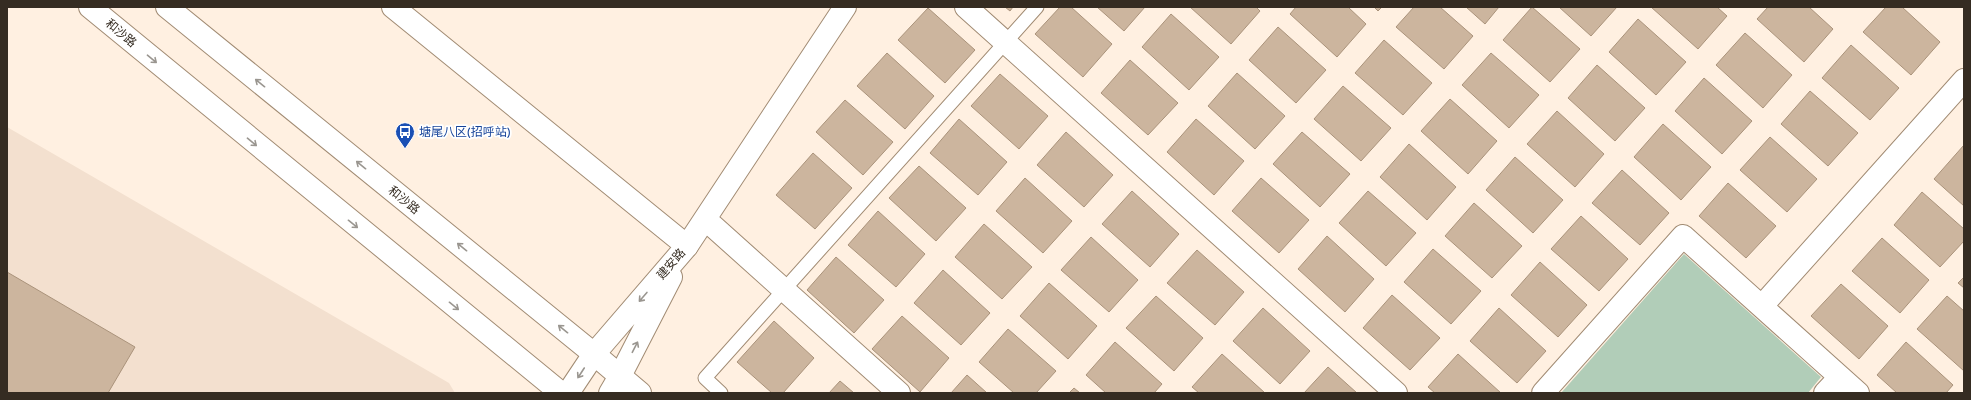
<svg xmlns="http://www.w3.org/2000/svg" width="1971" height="400" font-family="'Varela Round','Noto Sans SC',sans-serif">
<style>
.built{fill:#f3e0cf}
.green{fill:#b1cdb8}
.building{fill:#ccb59e;stroke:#aa937b}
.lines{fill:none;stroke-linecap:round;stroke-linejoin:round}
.service-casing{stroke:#a18b73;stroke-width:15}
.minor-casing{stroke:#a18b73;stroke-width:24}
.tertiary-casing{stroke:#a18b73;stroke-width:24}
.secondary-casing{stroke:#a18b73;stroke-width:24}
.service{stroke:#fff;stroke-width:13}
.minor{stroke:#fff;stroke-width:22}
.tertiary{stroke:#fff;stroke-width:22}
.secondary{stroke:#fff;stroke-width:22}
.oneway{stroke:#9a9690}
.labels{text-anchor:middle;stroke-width:3.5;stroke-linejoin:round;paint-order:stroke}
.street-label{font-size:12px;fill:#352c22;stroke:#fff}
.transit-label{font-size:12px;fill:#164399;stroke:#fff;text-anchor:start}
</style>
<rect width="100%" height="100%" fill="#fff0e1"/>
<path class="built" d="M 7,127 L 449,383 L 455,393 L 7,393 Z"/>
<path class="green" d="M 1684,254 L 1821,377 L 1808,393 L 1561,393 Z"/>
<path class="building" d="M 1005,7 L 1013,7 L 1010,11 Z
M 1060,7 L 1071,7 L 1112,44 L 1083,77 L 1035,34 Z
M 1097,7 L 1145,7 L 1124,31 Z
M 1190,7 L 1256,7 L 1260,11 L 1231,44 Z
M 1296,7 L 1348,7 L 1366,24 L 1337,57 L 1290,14 Z
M 1374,7 L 1382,7 L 1378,11 Z
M 1414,7 L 1440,7 L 1473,36 L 1444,69 L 1396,27 Z
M 1466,7 L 1499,7 L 1485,24 Z
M 1532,7 L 1580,49 L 1550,82 L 1503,40 Z
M 1559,7 L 1617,7 L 1591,36 Z
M 1651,7 L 1717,7 L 1727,16 L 1698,49 Z
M 1768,7 L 1809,7 L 1833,29 L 1804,62 L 1757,19 Z
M 1886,7 L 1902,7 L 1940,42 L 1911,75 L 1863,32 Z
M 928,8 L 975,50 L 945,83 L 898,40 Z
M 1171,14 L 1219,57 L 1189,90 L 1142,47 Z
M 1638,19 L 1686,62 L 1656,95 L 1609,52 Z
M 1278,27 L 1326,70 L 1296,103 L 1249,60 Z
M 1745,33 L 1792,75 L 1763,108 L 1716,65 Z
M 1384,40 L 1432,83 L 1403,115 L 1355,73 Z
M 1851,45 L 1899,88 L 1870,120 L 1822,78 Z
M 887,53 L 934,96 L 905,129 L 857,86 Z
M 1491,53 L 1539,95 L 1509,128 L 1462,85 Z
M 1130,60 L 1178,103 L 1148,135 L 1101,93 Z
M 1597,65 L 1645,108 L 1615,141 L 1568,98 Z
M 1237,73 L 1285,116 L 1255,149 L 1208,106 Z
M 1000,74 L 1048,116 L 1019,149 L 971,106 Z
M 1704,78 L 1752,121 L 1722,154 L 1675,111 Z
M 1343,86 L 1391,128 L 1361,161 L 1314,119 Z
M 1810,91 L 1858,133 L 1828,166 L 1781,124 Z
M 1450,99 L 1497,141 L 1468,174 L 1421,131 Z
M 845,100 L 893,142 L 863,175 L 816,132 Z
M 1557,111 L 1604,154 L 1575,187 L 1527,144 Z
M 959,119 L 1007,162 L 978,195 L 930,153 Z
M 1196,119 L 1244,161 L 1214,195 L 1167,152 Z
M 1663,124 L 1711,167 L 1681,200 L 1634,157 Z
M 1066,132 L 1113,175 L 1084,207 L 1037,165 Z
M 1302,132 L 1350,174 L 1320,207 L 1273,164 Z
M 1770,137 L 1817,179 L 1787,212 L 1740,170 Z
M 1409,144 L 1456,187 L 1427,220 L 1380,177 Z
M 1964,145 L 1964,206 L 1934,179 Z
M 813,153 L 852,188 L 815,229 L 776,195 Z
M 1515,157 L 1563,200 L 1533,233 L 1486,190 Z
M 919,166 L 966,208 L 936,241 L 889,198 Z
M 1622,170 L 1669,213 L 1640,245 L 1592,203 Z
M 1025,178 L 1072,221 L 1043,253 L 996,211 Z
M 1261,178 L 1309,220 L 1279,253 L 1232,211 Z
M 1728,183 L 1776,226 L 1746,258 L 1699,216 Z
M 1132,191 L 1179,234 L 1150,267 L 1102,224 Z
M 1368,191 L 1416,233 L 1386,266 L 1339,223 Z
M 1922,192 L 1964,229 L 1964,241 L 1940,267 L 1894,225 Z
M 1474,203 L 1522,246 L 1492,278 L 1445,236 Z
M 878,211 L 925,254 L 896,287 L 848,245 Z
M 1581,216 L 1628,259 L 1599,291 L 1551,249 Z
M 984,224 L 1032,267 L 1002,299 L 955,257 Z
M 1327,236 L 1374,279 L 1345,312 L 1298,269 Z
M 1091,237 L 1138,280 L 1109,312 L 1061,270 Z
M 1882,238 L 1929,280 L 1900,313 L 1852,271 Z
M 1433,249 L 1481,291 L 1451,324 L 1404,282 Z
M 1197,250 L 1244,292 L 1215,325 L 1167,283 Z
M 836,257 L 884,300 L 854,333 L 807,290 Z
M 1540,262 L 1587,305 L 1558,337 L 1511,295 Z
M 943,270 L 990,313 L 961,345 L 914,303 Z
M 7,272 L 135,347 L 108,393 L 7,393 Z
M 1964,277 L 1964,288 L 1958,283 Z
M 1049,283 L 1097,326 L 1068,359 L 1020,316 Z
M 1841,284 L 1888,326 L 1859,359 L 1811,316 Z
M 1392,295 L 1440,338 L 1410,370 L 1363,328 Z
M 1156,296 L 1203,338 L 1174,371 L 1126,328 Z
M 1947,296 L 1964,311 L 1964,371 L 1917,329 Z
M 1263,308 L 1310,351 L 1280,384 L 1233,341 Z
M 1499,308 L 1546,351 L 1517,383 L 1470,341 Z
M 902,316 L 949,358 L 920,392 L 872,349 Z
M 774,321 L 814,358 L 783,393 L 772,393 L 737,362 Z
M 1008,329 L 1056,371 L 1036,393 L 1014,393 L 979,362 Z
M 1115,342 L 1162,384 L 1154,393 L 1106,393 L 1086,375 Z
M 1906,342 L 1953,385 L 1946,393 L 1897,393 L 1877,375 Z
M 1222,354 L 1265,393 L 1199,393 L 1192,387 Z
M 1458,354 L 1501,393 L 1435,393 L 1428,387 Z
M 1328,367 L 1357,393 L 1304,393 Z
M 967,375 L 987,393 L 951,393 Z
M 840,381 L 854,393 L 829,393 Z
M 1074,388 L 1080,393 L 1069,393 Z"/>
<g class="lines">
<defs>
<path id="service" d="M 721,393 L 705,378 L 1037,7"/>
<path id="minor" d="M 393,7 L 687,246 L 845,7
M 966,7 L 1396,393
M 705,219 L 899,393
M 1762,306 L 1964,80
M 1543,393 L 1683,236 L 1858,393
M 1825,393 L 1840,377"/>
<path id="tertiary" d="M 568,393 L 594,354 L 687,246
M 610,393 L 620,376 L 671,277"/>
<path id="secondary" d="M 90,7 L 561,393
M 167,7 L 594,354 L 640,393"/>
</defs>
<use href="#service" class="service-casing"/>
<use href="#minor" class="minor-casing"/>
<use href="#tertiary" class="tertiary-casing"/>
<use href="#secondary" class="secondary-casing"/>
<use href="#service" class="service"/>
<use href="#minor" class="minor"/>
<use href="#tertiary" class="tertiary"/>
<use href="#secondary" class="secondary"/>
</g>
<defs><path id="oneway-shaft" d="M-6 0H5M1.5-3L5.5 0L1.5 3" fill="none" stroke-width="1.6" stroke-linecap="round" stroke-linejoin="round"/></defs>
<g class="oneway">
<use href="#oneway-shaft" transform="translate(152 59) rotate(40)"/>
<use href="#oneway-shaft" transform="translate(260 83) rotate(-141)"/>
<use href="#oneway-shaft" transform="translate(252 142) rotate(40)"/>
<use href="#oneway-shaft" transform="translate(361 165) rotate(-141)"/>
<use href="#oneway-shaft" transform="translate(353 224) rotate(39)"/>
<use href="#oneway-shaft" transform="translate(462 247) rotate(-141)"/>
<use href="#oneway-shaft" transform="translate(643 297) rotate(131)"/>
<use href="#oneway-shaft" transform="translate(454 306) rotate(39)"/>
<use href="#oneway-shaft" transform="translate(563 329) rotate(-141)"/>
<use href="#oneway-shaft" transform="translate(635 347) rotate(-63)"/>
<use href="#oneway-shaft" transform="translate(581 373) rotate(123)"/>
</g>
<defs>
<symbol id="bus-pin" viewBox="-11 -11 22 30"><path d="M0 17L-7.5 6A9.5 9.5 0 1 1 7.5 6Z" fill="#1a4fb4" stroke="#fff"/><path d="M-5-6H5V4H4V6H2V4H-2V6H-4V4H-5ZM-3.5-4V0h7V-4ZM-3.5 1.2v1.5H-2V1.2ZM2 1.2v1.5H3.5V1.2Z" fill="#fff"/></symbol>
</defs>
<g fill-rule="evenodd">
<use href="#bus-pin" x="394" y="121" width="22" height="30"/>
</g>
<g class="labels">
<g class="street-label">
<text transform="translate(121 33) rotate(40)" y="4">和沙路</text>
<text transform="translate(404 200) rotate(39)" y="4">和沙路</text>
<text transform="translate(671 264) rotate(-49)" y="4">建安路</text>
</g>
<g class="transit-label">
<text x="419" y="136">塘尾八区(招呼站)</text>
</g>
</g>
<rect width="1971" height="400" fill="none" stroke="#352c22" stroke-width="16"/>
</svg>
